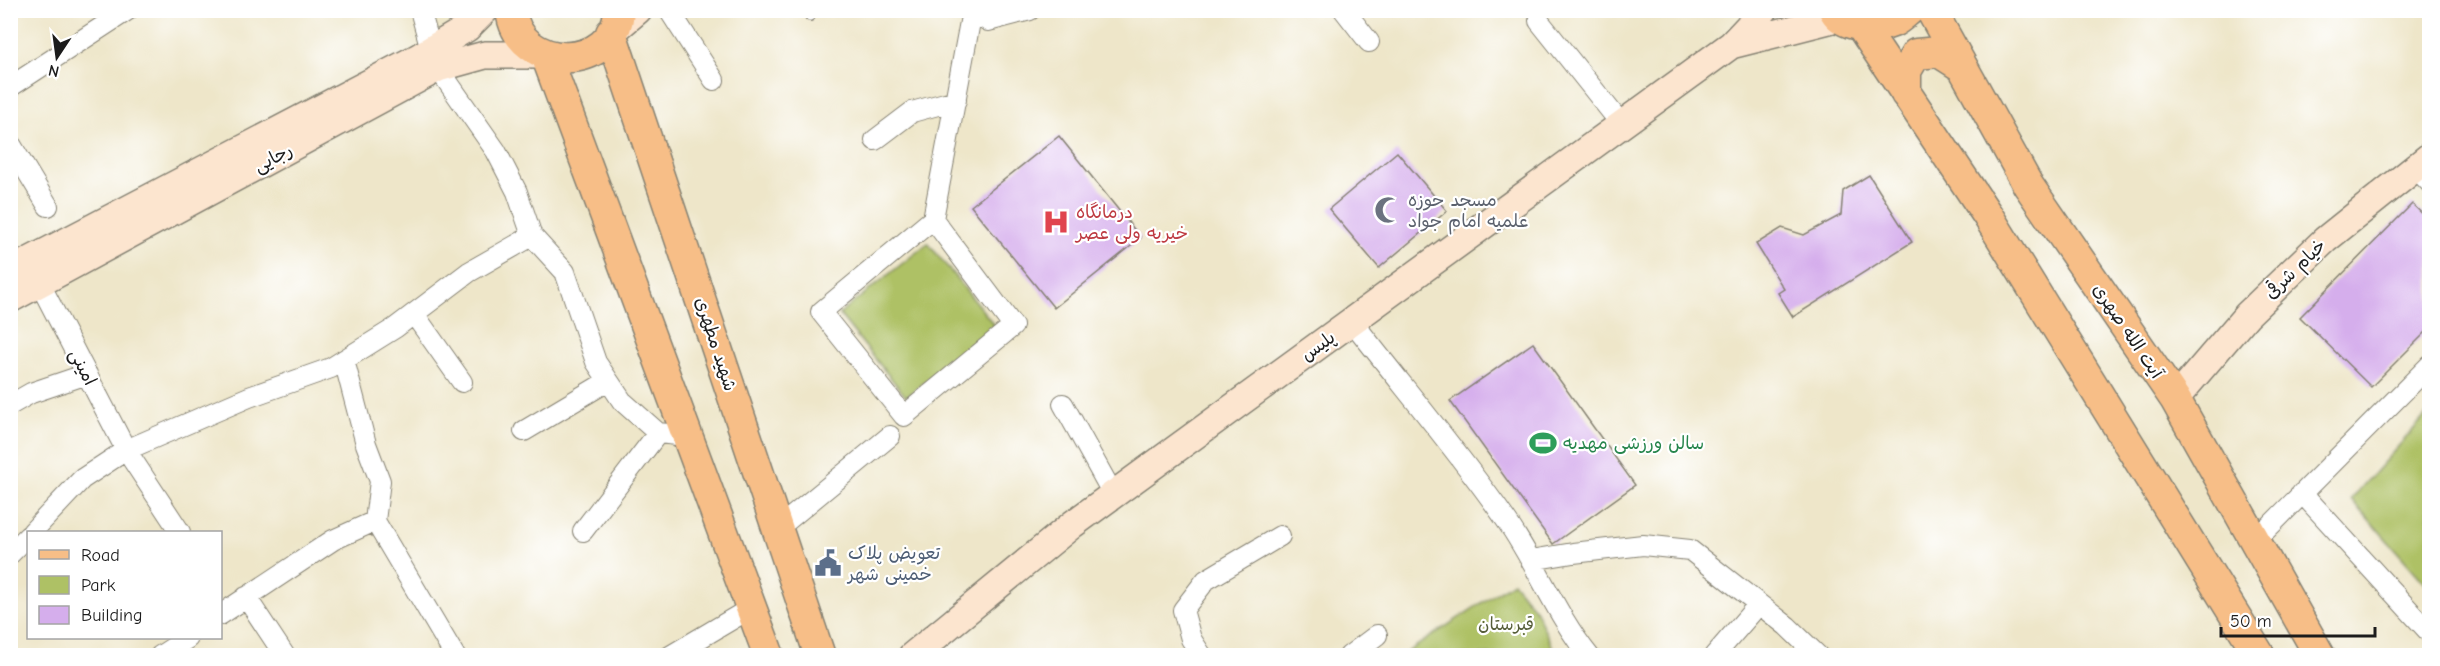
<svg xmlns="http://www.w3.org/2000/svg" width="2440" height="666" font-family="'Comic Neue','Playpen Sans Arabic',sans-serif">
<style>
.green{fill:#aec165;stroke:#656e40;stroke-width:1.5}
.building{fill:#d5aeec}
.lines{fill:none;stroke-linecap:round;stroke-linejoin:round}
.lane-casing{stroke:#858172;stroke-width:12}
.street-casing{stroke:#858172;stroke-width:22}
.secondary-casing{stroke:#858172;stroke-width:30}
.primary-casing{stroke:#858172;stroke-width:33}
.lane{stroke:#fff;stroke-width:9}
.street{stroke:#fff;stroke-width:20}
.secondary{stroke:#fce5cf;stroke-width:27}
.primary{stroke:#f7be87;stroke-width:30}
.labels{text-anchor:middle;stroke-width:4.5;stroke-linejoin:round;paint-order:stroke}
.street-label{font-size:18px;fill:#1c1c1c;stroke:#fff}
.worship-label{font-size:18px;fill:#5b616d;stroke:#fff;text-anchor:start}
.health-label{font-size:18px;fill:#be3a42;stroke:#fff;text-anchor:start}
.leisure-label{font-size:18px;fill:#27864d;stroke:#fff;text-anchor:start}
.service-label{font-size:18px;fill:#4e5e75;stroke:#fff;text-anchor:start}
.park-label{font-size:18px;fill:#565e39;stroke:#fff}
</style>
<rect width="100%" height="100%" fill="#fff"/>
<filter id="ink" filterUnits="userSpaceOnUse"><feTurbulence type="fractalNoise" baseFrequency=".0167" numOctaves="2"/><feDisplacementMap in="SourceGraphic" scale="12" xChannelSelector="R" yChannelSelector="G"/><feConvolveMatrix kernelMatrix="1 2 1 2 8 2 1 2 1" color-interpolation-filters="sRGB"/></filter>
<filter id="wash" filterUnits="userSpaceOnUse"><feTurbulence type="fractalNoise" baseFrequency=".008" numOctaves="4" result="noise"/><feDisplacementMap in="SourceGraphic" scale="24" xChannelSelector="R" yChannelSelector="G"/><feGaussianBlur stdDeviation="1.35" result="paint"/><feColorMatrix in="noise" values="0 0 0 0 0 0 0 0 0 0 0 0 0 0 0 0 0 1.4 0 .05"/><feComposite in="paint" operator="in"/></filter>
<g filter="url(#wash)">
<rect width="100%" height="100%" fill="#eee6c9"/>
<path class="green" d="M 928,243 L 995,326 L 906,397 L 839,314 Z
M 2429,412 L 2429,588 L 2351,499 Z
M 1513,582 L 1536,611 L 1556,655 L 1403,655 Z"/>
<g id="blocks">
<path class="building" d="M 1059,136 L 1141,238 L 1054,308 L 971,206 Z
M 1397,152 L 1447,211 L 1379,268 L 1329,209 Z
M 1869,175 L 1912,242 L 1793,317 L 1778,293 L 1784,289 L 1756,244 L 1782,228 L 1804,235 L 1841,215 L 1843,191 Z
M 2412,204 L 2430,221 L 2430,328 L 2371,387 L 2300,317 Z
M 1533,343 L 1635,485 L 1553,544 L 1450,401 Z"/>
</g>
</g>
<g filter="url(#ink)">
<use href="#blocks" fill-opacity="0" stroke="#858172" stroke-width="1.5"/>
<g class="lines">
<defs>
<path id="lane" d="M 809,10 L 810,16"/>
<path id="street" d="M 420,10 L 431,49
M 669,10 L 714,80
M 972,10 L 988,21 L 1030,10
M 1344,10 L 1369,42
M 1539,21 L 1622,125
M 438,68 L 496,151 L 517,192 L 532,236
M 10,87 L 128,10
M 875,140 L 912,112 L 956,100
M 10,143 L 48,206
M 2414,166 L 2430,183
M 933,219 L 1013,326 L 904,416 L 821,312 L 933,219 L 972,11
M 40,284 L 126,450 L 180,532
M 414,314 L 462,382
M 1352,321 C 1403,387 1458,451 1506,520 C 1536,563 1556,615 1589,656
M 1063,404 L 1113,494
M 10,405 L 31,393 L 87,374
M 524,431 L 608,381
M 2302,493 L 2430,633
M 375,521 L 455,656
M 777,529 L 890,436
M 583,531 L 658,433
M 32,532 L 82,479 L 126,450 L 249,397 L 331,368 L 395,328 L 469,272 L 532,236 L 565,272 L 596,362 L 622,401 L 658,433 L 687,436
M 2256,540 L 2430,365
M 10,554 L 28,536
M 1531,560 L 1573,553 L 1643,545 L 1690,550 L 1787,626 L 1818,656
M 246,597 L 285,656
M 220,615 L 333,540 L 375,521 L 380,481 L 366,444 L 344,360
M 160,656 L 188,638
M 670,656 L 751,608
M 1202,656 L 1191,639 L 1183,610 L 1206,580 L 1280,536
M 1349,656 L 1377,635
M 1714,656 L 1759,604"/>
<path id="secondary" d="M 611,33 L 638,10
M 1731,45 L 1841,17
M 10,271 L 417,58 L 467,28 L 485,10
M 10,299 L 438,68 L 485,55 L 546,55
M 2175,399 L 2247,315 L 2325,240 L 2430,156
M 912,656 L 1073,524 L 1731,45 L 1764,10"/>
<path id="primary" d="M 511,10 C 518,74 616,72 619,10
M 1834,10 C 1844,28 1876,29 1893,22 C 1898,20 1904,14 1909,10
M 1931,10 L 2028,185 L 2175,399 L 2320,656
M 1861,26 L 1988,216 L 2260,656
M 611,33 L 820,656
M 546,55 L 769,656
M 1906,94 L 1906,71 L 1916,54 L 1939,52 L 1961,66"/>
</defs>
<use href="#lane" class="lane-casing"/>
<use href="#street" class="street-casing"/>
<use href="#secondary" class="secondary-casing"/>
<use href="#primary" class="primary-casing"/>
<use href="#lane" class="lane"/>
<use href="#street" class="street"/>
<use href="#secondary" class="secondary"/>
<use href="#primary" class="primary"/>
</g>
</g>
<defs>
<symbol id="mosque-bare" viewBox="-9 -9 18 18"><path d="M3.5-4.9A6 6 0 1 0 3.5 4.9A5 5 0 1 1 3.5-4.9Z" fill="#6b7280" stroke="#fff" stroke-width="2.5" paint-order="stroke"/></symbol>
<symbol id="hospital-bare" viewBox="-9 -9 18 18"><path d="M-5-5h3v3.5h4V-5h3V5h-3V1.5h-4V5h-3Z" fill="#e0444e" stroke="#fff" stroke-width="2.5" paint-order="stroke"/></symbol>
<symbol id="stadium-bare" viewBox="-9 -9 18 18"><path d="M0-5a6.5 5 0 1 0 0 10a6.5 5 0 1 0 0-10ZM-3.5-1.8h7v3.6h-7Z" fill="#2e9e5b" stroke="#fff" stroke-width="2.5" paint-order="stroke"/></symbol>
<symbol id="civic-bare" viewBox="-9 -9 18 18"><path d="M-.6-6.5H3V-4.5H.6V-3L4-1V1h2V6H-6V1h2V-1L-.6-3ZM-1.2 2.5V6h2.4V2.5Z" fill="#5c6f8a" stroke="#fff" stroke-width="2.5" paint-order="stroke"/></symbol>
</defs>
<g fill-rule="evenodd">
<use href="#mosque-bare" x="1369" y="191" width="38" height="38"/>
<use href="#hospital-bare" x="1037" y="203" width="38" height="38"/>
<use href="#stadium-bare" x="1524" y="424" width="38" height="38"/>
<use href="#civic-bare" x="809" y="544" width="38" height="38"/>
</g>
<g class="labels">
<g class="street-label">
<text transform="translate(273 158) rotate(-28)" y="6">رجایی</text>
<text transform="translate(2295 269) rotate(-44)" y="6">خیام شرقی</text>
<text transform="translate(2128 331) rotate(56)" y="6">آیت الله صهری</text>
<text transform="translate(716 344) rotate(72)" y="6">شهید مطهری</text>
<text transform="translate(1318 346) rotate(-36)" y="6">پلیس</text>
<text transform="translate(83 367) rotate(63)" y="6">امینی</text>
</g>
<g class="worship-label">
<text x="1408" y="206">مسجد حوزه<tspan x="1408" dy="21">علمیه امام جواد</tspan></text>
</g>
<g class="health-label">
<text x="1076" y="218">درمانگاه<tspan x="1076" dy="21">خیریه ولی عصر</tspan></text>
</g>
<g class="leisure-label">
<text x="1563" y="449">سالن ورزشی مهدیه</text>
</g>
<g class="service-label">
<text x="848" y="559">تعویض پلاک<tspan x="848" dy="21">خمینی شهر</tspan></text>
</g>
<g class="park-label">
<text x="1506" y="630">قبرستان</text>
</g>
</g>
<rect width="2440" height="666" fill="none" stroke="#fff" stroke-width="36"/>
<rect x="27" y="531" width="195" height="108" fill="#ffffff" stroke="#a4a4a4" stroke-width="1.5"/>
<rect x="39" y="550" width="30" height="9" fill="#f7be87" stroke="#a4a4a4" stroke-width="1.5"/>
<text x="81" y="561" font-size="18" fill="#1c1c1c">Road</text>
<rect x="39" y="576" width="30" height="18" fill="#aec165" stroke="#a4a4a4" stroke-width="1.5"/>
<text x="81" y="591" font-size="18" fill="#1c1c1c">Park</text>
<rect x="39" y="606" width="30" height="18" fill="#d5aeec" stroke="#a4a4a4" stroke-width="1.5"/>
<text x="81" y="621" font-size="18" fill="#1c1c1c">Building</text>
<g transform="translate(57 57) rotate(193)" stroke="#ffffff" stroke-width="4.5" paint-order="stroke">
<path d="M0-4.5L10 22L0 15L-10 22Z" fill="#1c1c1c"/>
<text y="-9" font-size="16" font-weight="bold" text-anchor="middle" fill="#1c1c1c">N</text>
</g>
<path d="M2221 627v9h154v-9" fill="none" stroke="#1c1c1c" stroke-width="3"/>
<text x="2230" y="627" font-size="18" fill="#1c1c1c" stroke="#ffffff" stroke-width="4.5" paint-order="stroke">50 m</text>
</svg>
